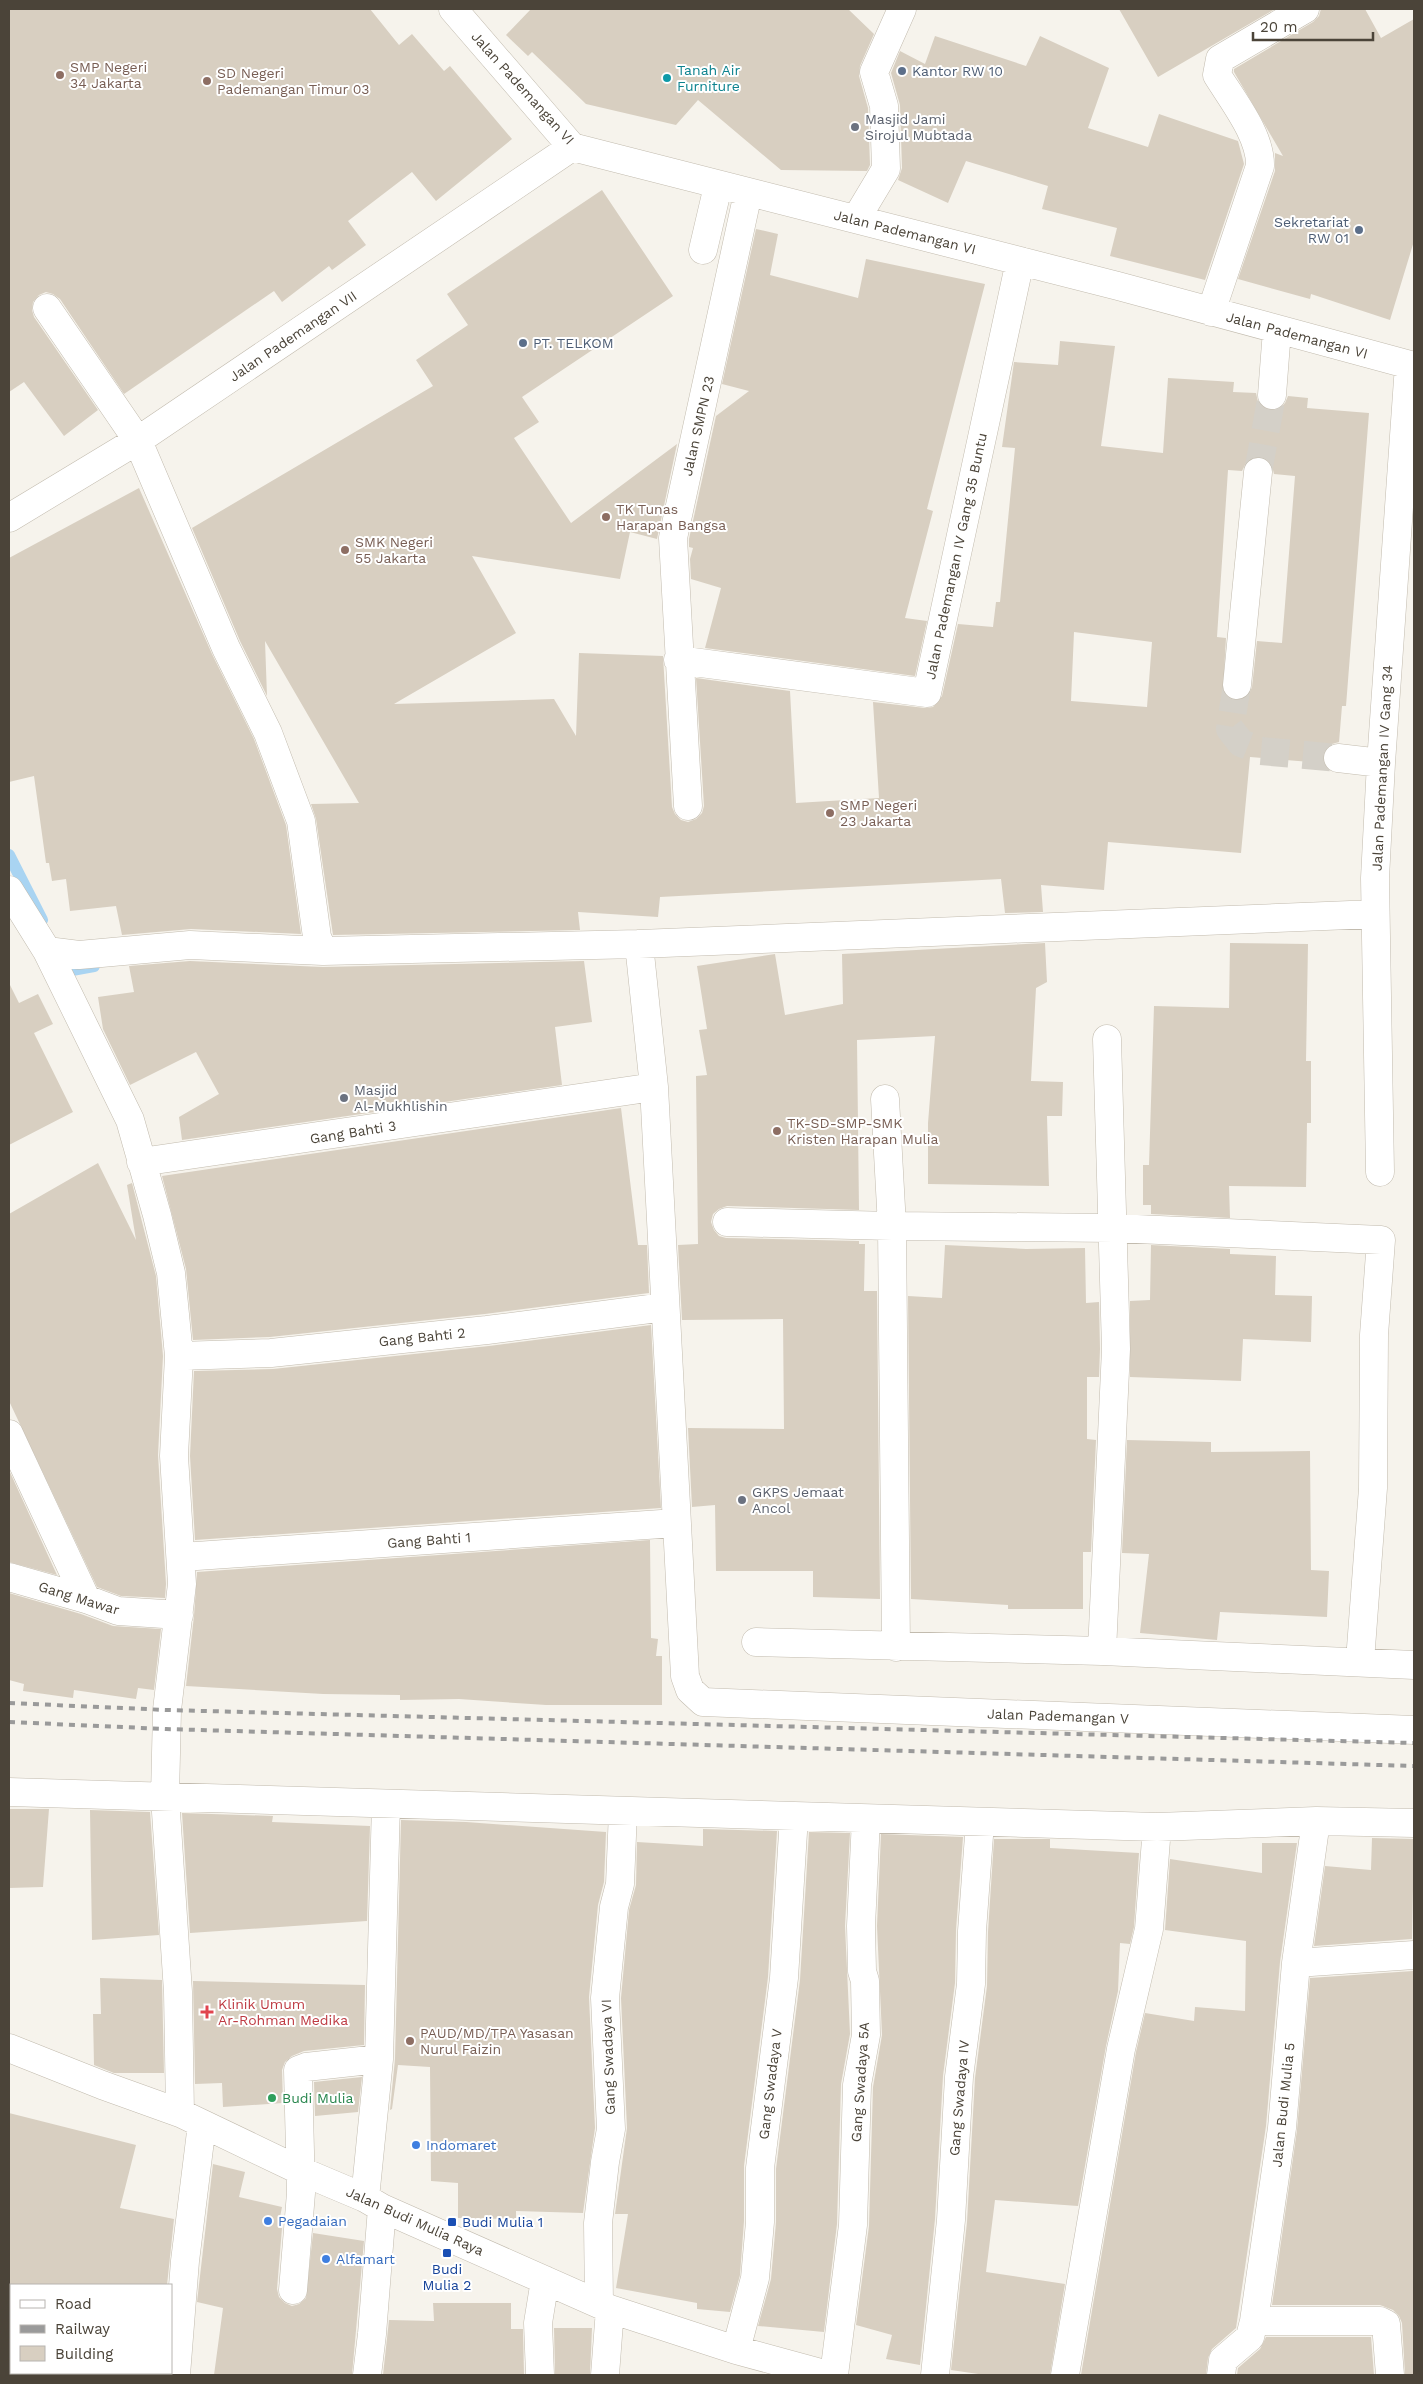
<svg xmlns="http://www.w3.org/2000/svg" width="1423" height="2384" font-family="'Work Sans',sans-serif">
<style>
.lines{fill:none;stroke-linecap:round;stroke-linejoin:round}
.stream{stroke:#a9d4f2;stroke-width:12}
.building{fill:#d8cfc1;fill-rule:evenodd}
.minor-tunnel{stroke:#d4d0c8;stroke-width:28;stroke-dasharray:28 14;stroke-linecap:butt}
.minor-casing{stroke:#c2bbae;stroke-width:29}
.minor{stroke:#fff;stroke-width:28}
.rail{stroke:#9a9a9a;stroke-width:4;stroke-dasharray:6 6;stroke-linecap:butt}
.service-dot{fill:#5c6f8a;stroke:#fff;stroke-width:2}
.education-dot{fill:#8d6e63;stroke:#fff;stroke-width:2}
.culture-dot{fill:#0f9aa8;stroke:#fff;stroke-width:2}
.worship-dot{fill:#6b7280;stroke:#fff;stroke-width:2}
.health-dot{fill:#e0444e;stroke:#fff;stroke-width:2}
.leisure-dot{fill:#2e9e5b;stroke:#fff;stroke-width:2}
.shop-dot{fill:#3f7fe0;stroke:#fff;stroke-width:2}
.transit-dot{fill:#1a4fb4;stroke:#fff;stroke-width:2}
.labels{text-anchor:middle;stroke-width:4;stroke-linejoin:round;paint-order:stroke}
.education-label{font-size:14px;fill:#785e54;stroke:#fff;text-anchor:start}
.culture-label{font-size:14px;fill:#0d838f;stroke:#fff;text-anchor:start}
.service-label{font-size:14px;fill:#4e5e75;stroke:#fff;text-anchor:start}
.street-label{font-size:14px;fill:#4b4439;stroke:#fff}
.worship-label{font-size:14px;fill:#5b616d;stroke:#fff;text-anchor:start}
.health-label{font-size:14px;fill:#be3a42;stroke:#fff;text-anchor:start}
.leisure-label{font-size:14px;fill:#27864d;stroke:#fff;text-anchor:start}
.shop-label{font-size:14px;fill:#366cbe;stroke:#fff;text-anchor:start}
.transit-label{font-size:14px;fill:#164399;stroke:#fff;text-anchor:start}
</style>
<rect width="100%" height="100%" fill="#f6f3ec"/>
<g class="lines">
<path class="stream" d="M 9,855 L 42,920
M 63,954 L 72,970 L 94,966"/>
</g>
<path class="building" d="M 9,9 L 370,9 L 399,45 L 412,34 L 444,71 L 450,66 L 512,139 L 436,201 L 412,172 L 348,221 L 366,245 L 332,270 L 329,266 L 282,302 L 274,291 L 124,394 L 60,299 L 53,294 L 46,292 L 39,295 L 33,302 L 32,310 L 34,317 L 98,410 L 64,436 L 24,382 L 9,392 Z
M 531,9 L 848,9 L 874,34 L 860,66 L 859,76 L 868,108 L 870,165 L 867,171 L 781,170 L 698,100 L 676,125 L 586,104 L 532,52 L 528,56 L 506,35 Z
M 1119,9 L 1275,9 L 1158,77 Z
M 1321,9 L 1365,9 L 1381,38 L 1414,19 L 1414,241 L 1390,320 L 1311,294 L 1310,299 L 1238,279 L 1275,171 L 1275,153 L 1283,156 L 1234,72 L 1234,69 L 1313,22 L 1319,16 Z
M 935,36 L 1026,66 L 1040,36 L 1109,68 L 1088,128 L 1148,147 L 1159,114 L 1238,141 L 1244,164 L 1205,280 L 1110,256 L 1117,228 L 1042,209 L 1048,186 L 966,161 L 948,203 L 898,180 L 902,168 L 900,105 L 891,73 L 900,51 L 925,64 Z
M 602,190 L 673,296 L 522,397 L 539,422 L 514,438 L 571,523 L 677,444 L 657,539 L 630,532 L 620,579 L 472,556 L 516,633 L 394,704 L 554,699 L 576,736 L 579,653 L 663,656 L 672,807 L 675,814 L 681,820 L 688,822 L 696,819 L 702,813 L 704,806 L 696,678 L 790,691 L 796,803 L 879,798 L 873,702 L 925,708 L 933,707 L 942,696 L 958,624 L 993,627 L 996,602 L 1000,602 L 1015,448 L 1002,447 L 1014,362 L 1058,365 L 1060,341 L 1115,346 L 1101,446 L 1163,453 L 1168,378 L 1234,382 L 1233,392 L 1256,393 L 1258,402 L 1264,408 L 1270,410 L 1279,409 L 1285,403 L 1288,396 L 1308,398 L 1307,408 L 1369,413 L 1346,706 L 1342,706 L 1339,742 L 1332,744 L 1326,748 L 1323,756 L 1323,763 L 1250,757 L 1241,853 L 1108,842 L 1104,890 L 1041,885 L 1043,912 L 1005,913 L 1001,879 L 660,897 L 658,917 L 578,912 L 580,930 L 333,935 L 316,819 L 311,804 L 359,803 L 265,641 L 267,696 L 240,641 L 192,528 L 433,386 L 416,360 L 468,325 L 447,294 ZM 1259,456 L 1267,460 L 1272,466 L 1274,474 L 1295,476 L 1282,643 L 1257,641 L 1252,687 L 1249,694 L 1244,699 L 1236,701 L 1228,697 L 1223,691 L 1226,638 L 1217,637 L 1228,470 L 1242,471 L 1246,463 L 1251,458 ZM 1074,632 L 1152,642 L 1147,707 L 1071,701 Z
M 756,229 L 778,234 L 770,275 L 858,298 L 866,259 L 985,284 L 927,509 L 933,511 L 905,618 L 927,621 L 915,676 L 705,648 L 721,588 L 691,579 L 690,559 L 693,548 L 689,547 L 689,539 L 716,416 L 749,391 L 722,384 Z
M 139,488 L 212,654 L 254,739 L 286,825 L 301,934 L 191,929 L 122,935 L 116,906 L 70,911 L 66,879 L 52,881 L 49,863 L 46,863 L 34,776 L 9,782 L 9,558 Z
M 1045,943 L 1047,982 L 1036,988 L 1031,1081 L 1063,1082 L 1062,1116 L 1047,1116 L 1049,1186 L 928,1184 L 928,1123 L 935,1036 L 857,1040 L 859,1210 L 727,1206 L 719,1209 L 713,1214 L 711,1222 L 714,1230 L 719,1236 L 726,1238 L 859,1241 L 859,1244 L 865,1244 L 864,1291 L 877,1291 L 880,1599 L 813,1597 L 813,1571 L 716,1571 L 715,1505 L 692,1507 L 688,1428 L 784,1429 L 783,1319 L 682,1320 L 678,1245 L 698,1244 L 696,1076 L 707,1075 L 699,1030 L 707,1029 L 697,966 L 775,954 L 785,1015 L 843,1004 L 842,954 Z
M 1230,943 L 1308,944 L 1306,1061 L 1311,1061 L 1311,1123 L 1307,1123 L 1306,1187 L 1229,1186 L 1230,1218 L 1151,1214 L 1151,1205 L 1143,1205 L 1143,1165 L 1149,1165 L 1154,1006 L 1229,1008 Z
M 190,961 L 323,967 L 584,961 L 592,1022 L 555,1027 L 562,1085 L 182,1140 L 179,1117 L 219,1094 L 196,1052 L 130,1085 L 103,1029 L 98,997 L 134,992 L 129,966 Z
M 9,983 L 19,1003 L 38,994 L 53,1024 L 34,1033 L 73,1112 L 9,1145 Z
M 621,1108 L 638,1245 L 647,1245 L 649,1293 L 485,1314 L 270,1337 L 193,1340 L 186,1269 L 162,1176 Z
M 98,1163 L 136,1240 L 127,1185 L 132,1183 L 156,1276 L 163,1356 L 158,1455 L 166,1584 L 165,1598 L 121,1596 L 97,1587 L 9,1401 L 9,1214 Z
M 945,1245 L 1026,1249 L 1085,1248 L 1086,1303 L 1099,1302 L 1100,1349 L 1099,1377 L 1087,1377 L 1087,1439 L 1096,1440 L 1091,1552 L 1083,1552 L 1083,1609 L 1008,1609 L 1008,1605 L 911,1599 L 908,1296 L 942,1298 Z
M 1151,1245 L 1230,1249 L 1230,1254 L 1276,1256 L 1275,1295 L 1312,1296 L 1311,1342 L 1243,1339 L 1241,1381 L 1130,1377 L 1130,1301 L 1150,1300 Z
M 651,1325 L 661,1508 L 195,1540 L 190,1456 L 194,1371 L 273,1369 L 489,1346 Z
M 1127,1440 L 1211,1442 L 1211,1452 L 1310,1451 L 1311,1570 L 1329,1571 L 1327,1617 L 1220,1612 L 1217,1640 L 1140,1633 L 1149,1554 L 1122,1553 Z
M 9,1470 L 57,1575 L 9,1562 Z
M 650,1540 L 651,1638 L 658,1639 L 656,1656 L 662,1656 L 662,1705 L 546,1705 L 459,1699 L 400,1700 L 400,1695 L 323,1694 L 186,1686 L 194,1616 L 197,1572 Z
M 9,1593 L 81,1614 L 113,1626 L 161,1629 L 154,1690 L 138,1688 L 136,1699 L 74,1690 L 73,1698 L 23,1691 L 24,1684 L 9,1680 Z
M 9,1809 L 49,1809 L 43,1887 L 9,1888 Z
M 90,1810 L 150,1812 L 159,1935 L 92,1940 Z
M 182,1813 L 273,1816 L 272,1822 L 370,1826 L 367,1921 L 190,1933 Z
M 401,1820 L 466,1822 L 606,1832 L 604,1882 L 598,1905 L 589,1997 L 595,2128 L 583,2213 L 516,2211 L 516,2219 L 458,2218 L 458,2183 L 431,2181 L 430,2067 L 398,2065 L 392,2109 L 390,2110 L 395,2059 Z
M 703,1829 L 777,1831 L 768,1977 L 744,2166 L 744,2221 L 740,2275 L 730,2312 L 697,2309 L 697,2303 L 616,2288 L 628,2214 L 615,2214 L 627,2128 L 621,1998 L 629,1910 L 636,1885 L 637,1842 L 703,1846 Z
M 809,1832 L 850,1833 L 845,1926 L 850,2034 L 841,2084 L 837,2224 L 824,2332 L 758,2326 L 771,2279 L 776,2222 L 776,2169 L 800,1980 Z
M 881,1834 L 963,1837 L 956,1930 L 955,1983 L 943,2076 L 935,2219 L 920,2365 L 886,2359 L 892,2335 L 856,2325 L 869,2226 L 873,2087 L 882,2035 L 877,1926 Z
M 1372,1838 L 1414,1839 L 1412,1939 L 1314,1946 L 1325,1866 L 1371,1870 Z
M 994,1839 L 1050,1839 L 1050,1848 L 1139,1853 L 1134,1927 L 1130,1944 L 1120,1943 L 1118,1991 L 1106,2046 L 1078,2206 L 995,2200 L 986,2272 L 1065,2284 L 1050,2375 L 985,2375 L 951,2370 L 967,2222 L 975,2078 L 987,1986 L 988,1932 Z
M 1262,1843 L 1297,1843 L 1280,1962 L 1266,2126 L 1236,2328 L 1212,2349 L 1208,2358 L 1206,2375 L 1081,2375 L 1136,2052 L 1145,2013 L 1194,2021 L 1195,2007 L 1245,2011 L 1246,1941 L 1165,1930 L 1170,1859 L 1262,1873 Z
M 1413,1971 L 1414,2375 L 1405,2375 L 1402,2323 L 1399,2316 L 1393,2310 L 1380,2305 L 1272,2305 L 1297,2130 L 1310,1978 Z
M 100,1978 L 162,1980 L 164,2073 L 114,2073 L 94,2065 L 93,2014 L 101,2014 Z
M 193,1981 L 365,1985 L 364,2045 L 304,2051 L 292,2056 L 285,2062 L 282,2070 L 283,2103 L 223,2107 L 222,2083 L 195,2084 Z
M 362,2077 L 358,2112 L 315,2116 L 314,2082 Z
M 9,2113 L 136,2145 L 120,2208 L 174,2219 L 167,2285 L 9,2285 Z
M 213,2164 L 245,2172 L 239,2197 L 282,2207 L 278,2227 L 282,2228 L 277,2289 L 279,2297 L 285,2303 L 292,2306 L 299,2304 L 306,2298 L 313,2233 L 364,2241 L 352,2375 L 214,2375 L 223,2308 L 197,2302 Z
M 433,2303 L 511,2303 L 511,2329 L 523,2329 L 524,2375 L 383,2375 L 389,2320 L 434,2321 Z
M 554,2328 L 592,2328 L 590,2375 L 555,2375 Z
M 1266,2337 L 1371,2337 L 1374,2375 L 1237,2375 L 1238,2368 L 1260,2349 Z"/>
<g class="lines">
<path class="minor-tunnel" d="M 1258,472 L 1272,395
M 1237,685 L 1230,729 L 1241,743 L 1261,751 L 1338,758"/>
<defs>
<path id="minor" d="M 453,9 L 572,147 L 1118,286 L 1414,366
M 856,219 L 886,169 L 884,106 L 874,72 L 902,9
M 703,250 L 718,186
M 47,308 L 138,441 L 226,648 L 268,733 L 301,821 L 317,937 L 323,951
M 1211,312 L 1260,166 C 1261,136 1233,101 1217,75 L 1220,59 L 1305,9
M 1272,395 L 1277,330
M 9,518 L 143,437 L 572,147
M 678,660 L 927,693 L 1020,261
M 1237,685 L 1258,472
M 1338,758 L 1381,763
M 688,806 L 673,538 L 748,193
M 9,890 L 47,951 L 130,1120 L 157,1215 L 171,1273 L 179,1356 L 174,1456 L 182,1584 L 167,1710 L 165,1797 L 178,1992 L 180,2113
M 639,944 L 654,1087 L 685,1676 L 690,1690 L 703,1702 L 1414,1730
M 47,951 L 79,955 L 190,945 L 323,951 L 639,944 L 1375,914
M 885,1099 L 892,1226 L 896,1647
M 141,1162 L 654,1087
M 1380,1172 L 1375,878 L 1381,763 L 1409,365
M 727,1222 L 892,1226 L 1114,1228 L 1381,1240 L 1374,1335 L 1373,1488 L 1360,1661
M 179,1356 L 271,1353 L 487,1330 L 665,1307
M 9,1434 L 86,1599
M 182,1557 L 676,1523
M 9,1577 L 86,1599 L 118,1611 L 179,1615
M 756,1642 L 1102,1651 L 1414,1665
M 1102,1651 L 1116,1349 L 1107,1039
M 9,1792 L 1157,1827 L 1316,1821 L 1414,1823
M 1296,1963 L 1414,1955
M 9,2048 L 102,2085 L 180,2113 L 301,2171 L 365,2198 L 382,2208 L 610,2309 L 736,2350 L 828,2375
M 365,2198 L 379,2059 L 386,1804
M 293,2290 L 301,2193 L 298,2070 L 306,2067 L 379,2059
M 599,2303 L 598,2223 L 605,2162 L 611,2129 L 605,1998 L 614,1907 L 620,1884 L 623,1811
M 1254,2321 L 1380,2321 L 1386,2324 L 1390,2375
M 736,2350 L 755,2278 L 760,2222 L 760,2168 L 784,1978 L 794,1816
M 176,2375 L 185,2261 L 202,2124
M 367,2375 L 372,2334 L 382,2208
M 540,2375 L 538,2323 L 545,2280
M 605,2375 L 610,2309
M 834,2375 L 853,2225 L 857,2085 L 866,2035 L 865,1981 L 862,1971 L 861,1926 L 866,1819
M 935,2375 L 951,2220 L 959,2077 L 971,1984 L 972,1931 L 980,1822
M 1065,2375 L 1121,2049 L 1149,1929 L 1157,1827
M 1221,2375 L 1223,2360 L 1250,2337 L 1254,2321 L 1282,2128 L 1296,1963 L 1316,1821"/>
</defs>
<use href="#minor" class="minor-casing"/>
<use href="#minor" class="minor"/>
<path class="rail" d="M 9,1703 L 167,1710 L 1414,1743
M 9,1722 L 166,1729 L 1414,1766"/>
</g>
<g class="service-dot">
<circle cx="902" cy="71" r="5"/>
<circle cx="1359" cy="230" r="5"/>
<circle cx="523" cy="343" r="5"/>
</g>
<g class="education-dot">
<circle cx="60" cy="75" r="5"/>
<circle cx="207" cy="81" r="5"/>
<circle cx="606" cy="517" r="5"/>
<circle cx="345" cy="550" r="5"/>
<circle cx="830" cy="813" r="5"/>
<circle cx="777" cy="1131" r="5"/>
<circle cx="410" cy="2041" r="5"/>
</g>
<circle class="culture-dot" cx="667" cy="78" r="5"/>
<g class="worship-dot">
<circle cx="855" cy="127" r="5"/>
<circle cx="344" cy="1098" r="5"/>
<circle cx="742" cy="1500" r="5"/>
</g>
<path class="health-dot" d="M204.5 2004.5h5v5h5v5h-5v5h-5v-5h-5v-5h5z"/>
<circle class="leisure-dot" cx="272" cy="2098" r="5"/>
<g class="shop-dot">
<circle cx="416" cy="2145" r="5"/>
<circle cx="268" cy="2221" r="5"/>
<circle cx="326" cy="2259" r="5"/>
</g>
<g class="transit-dot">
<rect x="447" y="2217" width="10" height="10" rx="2.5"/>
<rect x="442" y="2248" width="10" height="10" rx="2.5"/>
</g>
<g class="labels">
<g class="education-label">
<text x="70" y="72">SMP Negeri<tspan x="70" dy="16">34 Jakarta</tspan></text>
<text x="217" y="78">SD Negeri<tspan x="217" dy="16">Pademangan Timur 03</tspan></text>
<text x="616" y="514">TK Tunas<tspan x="616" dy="16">Harapan Bangsa</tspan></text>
<text x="355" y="547">SMK Negeri<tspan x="355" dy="16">55 Jakarta</tspan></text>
<text x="840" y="810">SMP Negeri<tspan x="840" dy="16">23 Jakarta</tspan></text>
<text x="787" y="1128">TK-SD-SMP-SMK<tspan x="787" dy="16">Kristen Harapan Mulia</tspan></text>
<text x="420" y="2038">PAUD/MD/TPA Yasasan<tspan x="420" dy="16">Nurul Faizin</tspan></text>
</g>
<g class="culture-label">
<text x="677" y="75">Tanah Air<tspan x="677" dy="16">Furniture</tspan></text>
</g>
<g class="service-label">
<text x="912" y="76">Kantor RW 10</text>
<text x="1349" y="227" text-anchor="end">Sekretariat<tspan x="1349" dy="16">RW 01</tspan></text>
<text x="533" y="348">PT. TELKOM</text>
</g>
<g class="street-label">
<text transform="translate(523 88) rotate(48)" y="5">Jalan Pademangan VI</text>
<text transform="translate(905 232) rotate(14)" y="5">Jalan Pademangan VI</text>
<text transform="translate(1297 335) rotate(15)" y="5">Jalan Pademangan VI</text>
<text transform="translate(293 336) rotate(-34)" y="5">Jalan Pademangan VII</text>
<text transform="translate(698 426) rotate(-77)" y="5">Jalan SMPN 23</text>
<text transform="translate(956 556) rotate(-78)" y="5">Jalan Pademangan IV Gang 35 Buntu</text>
<text transform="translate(1382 768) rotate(-87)" y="5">Jalan Pademangan IV Gang 34</text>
<text transform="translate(353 1132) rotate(-9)" y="5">Gang Bahti 3</text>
<text transform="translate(422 1337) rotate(-6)" y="5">Gang Bahti 2</text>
<text transform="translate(429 1540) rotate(-4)" y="5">Gang Bahti 1</text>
<text transform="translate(79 1598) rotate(17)" y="5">Gang Mawar</text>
<text transform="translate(1058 1716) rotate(2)" y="5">Jalan Pademangan V</text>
<text transform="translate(608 2057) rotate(-92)" y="5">Gang Swadaya VI</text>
<text transform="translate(860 2082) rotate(-86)" y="5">Gang Swadaya 5A</text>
<text transform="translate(770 2084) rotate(-83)" y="5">Gang Swadaya V</text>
<text transform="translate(959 2098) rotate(-85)" y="5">Gang Swadaya IV</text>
<text transform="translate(1283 2105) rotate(-84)" y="5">Jalan Budi Mulia 5</text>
<text transform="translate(415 2221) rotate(24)" y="5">Jalan Budi Mulia Raya</text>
</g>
<g class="worship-label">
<text x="865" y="124">Masjid Jami<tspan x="865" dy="16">Sirojul Mubtada</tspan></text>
<text x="354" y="1095">Masjid<tspan x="354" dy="16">Al-Mukhlishin</tspan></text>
<text x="752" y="1497">GKPS Jemaat<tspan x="752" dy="16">Ancol</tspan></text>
</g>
<g class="health-label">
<text x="218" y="2009">Klinik Umum<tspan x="218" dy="16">Ar-Rohman Medika</tspan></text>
</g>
<g class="leisure-label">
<text x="282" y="2103">Budi Mulia</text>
</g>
<g class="shop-label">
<text x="426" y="2150">Indomaret</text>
<text x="278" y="2226">Pegadaian</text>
<text x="336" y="2264">Alfamart</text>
</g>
<g class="transit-label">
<text x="462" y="2227">Budi Mulia 1</text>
<text x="447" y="2274" text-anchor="middle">Budi<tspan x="447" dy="16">Mulia 2</tspan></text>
</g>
</g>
<rect width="1423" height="2384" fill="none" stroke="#4b4439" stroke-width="20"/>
<rect x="10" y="2284" width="162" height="90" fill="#ffffff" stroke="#b7b4b0"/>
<rect x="20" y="2300" width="25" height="8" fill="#ffffff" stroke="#b7b4b0"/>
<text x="55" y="2309" font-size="15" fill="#4b4439">Road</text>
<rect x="20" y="2325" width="25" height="8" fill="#9a9a9a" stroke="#b7b4b0"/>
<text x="55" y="2334" font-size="15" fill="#4b4439">Railway</text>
<rect x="20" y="2346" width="25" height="15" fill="#d8cfc1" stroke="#b7b4b0"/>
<text x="55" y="2359" font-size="15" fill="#4b4439">Building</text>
<path d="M1253 32v8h120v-8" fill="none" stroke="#4b4439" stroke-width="2.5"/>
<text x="1260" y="32" font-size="15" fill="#4b4439" stroke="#ffffff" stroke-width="4" paint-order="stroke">20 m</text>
</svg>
